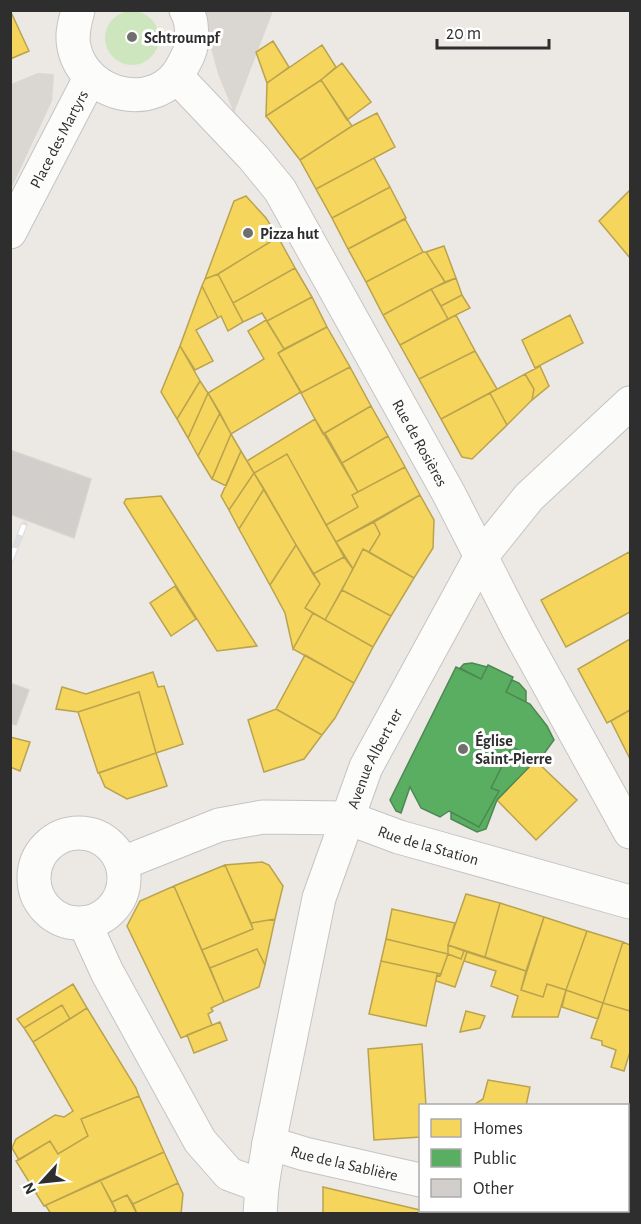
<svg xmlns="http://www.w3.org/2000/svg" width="641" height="1224" font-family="'Alegreya Sans',sans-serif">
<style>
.green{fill:#cee6be}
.plaza{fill:#dad6d2}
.homes{fill:#f6d55c;stroke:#baa34e;stroke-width:1.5}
.public{fill:#5aae61;stroke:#4d8852;stroke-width:1.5}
.building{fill:#d1cecb;stroke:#d7d4d0;stroke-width:1.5}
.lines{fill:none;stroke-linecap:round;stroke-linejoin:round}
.street-casing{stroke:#c5c4c5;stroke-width:35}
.secondary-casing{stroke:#c5c4c5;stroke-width:35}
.street{stroke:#fcfcfb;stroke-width:33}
.secondary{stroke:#fcfcfb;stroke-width:33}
.rail-casing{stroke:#dfdfe1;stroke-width:7}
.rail{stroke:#fff;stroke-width:4.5;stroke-dasharray:14;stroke-linecap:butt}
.poi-dot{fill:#706f6e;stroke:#fff;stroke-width:2}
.labels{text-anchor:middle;stroke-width:6;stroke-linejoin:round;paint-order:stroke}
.poi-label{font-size:16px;font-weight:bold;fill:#2e2e2e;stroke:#fff;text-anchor:start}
.street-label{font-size:16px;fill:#2e2e2e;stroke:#fff}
</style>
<rect width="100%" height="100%" fill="#ece8e4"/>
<path class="green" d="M105 38a27 27 0 1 1 54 0a27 27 0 1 1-54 0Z"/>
<path class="plaza" d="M 201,11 L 273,11 L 234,113 L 218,74 Z
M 38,73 L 54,74 L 52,101 L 11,189 L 11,84 Z"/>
<path class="homes" d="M 10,10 L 29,51 L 10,59 Z
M 273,41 L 289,67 L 267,83 L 256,52 Z
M 322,45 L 336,67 L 321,80 L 266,116 L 267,83 Z
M 342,63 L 371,102 L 347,120 L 321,80 Z
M 321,80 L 352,126 L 300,160 L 266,116 Z
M 377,113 L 395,147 L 316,189 L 300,160 L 352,126 Z
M 374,158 L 390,187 L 332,218 L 316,189 Z
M 390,187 L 406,218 L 348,249 L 332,218 Z
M 630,190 L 630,258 L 599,221 Z
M 246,196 L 266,218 L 278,237 L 218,274 L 205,279 L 234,201 Z
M 405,219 L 423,252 L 366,282 L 348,249 Z
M 278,237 L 295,268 L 233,303 L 218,274 Z
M 444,246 L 456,278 L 445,282 L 426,252 Z
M 423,252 L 426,252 L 445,282 L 383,315 L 366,282 Z
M 295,268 L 312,297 L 267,321 L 262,313 L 243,322 L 233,303 Z
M 218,274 L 243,322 L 228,331 L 221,316 L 218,318 L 202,286 L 205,279 Z
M 456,278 L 462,295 L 441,306 L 431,289 Z
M 202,286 L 218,318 L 196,330 L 213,361 L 195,370 L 180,346 Z
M 431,289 L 448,319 L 400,345 L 383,315 Z
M 462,295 L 470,308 L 448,319 L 441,306 Z
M 312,297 L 327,327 L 284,349 L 267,321 Z
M 456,315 L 475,351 L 419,379 L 400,345 Z
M 570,315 L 583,343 L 535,368 L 522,340 Z
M 266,320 L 284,349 L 278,353 L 301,392 L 231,434 L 208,393 L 264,359 L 248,331 Z
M 327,327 L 350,367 L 301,393 L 278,353 Z
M 180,346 L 200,381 L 177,419 L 161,392 Z
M 475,351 L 497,389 L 441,419 L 419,379 Z
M 540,366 L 549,386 L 532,400 L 534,389 L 525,374 Z
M 350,367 L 371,406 L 323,434 L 301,393 Z
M 525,374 L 534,389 L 532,400 L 507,425 L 490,393 Z
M 200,381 L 208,393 L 188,438 L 177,419 Z
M 208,393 L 220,413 L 198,456 L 188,438 Z
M 490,393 L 507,425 L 472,459 L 462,457 L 441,419 Z
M 371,406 L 388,436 L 342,463 L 325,433 Z
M 220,413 L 231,434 L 212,479 L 198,456 Z
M 315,419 L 358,492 L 352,495 L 358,507 L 326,525 L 287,454 L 254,473 L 247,461 Z
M 231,434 L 241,451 L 226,486 L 212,479 Z
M 388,436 L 405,467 L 358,492 L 342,463 Z
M 241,451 L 254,473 L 229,510 L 221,496 Z
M 287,454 L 344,557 L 313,574 L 254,473 Z
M 405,467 L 420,495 L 336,542 L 326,525 L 358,507 L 352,495 Z
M 254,473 L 264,489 L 239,529 L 229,510 Z
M 264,489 L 296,545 L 270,585 L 239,529 Z
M 420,495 L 434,520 L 433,548 L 414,578 L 369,552 L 380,534 L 374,522 Z
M 161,496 L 257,646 L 217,651 L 124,503 L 126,499 Z
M 374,522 L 380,534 L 369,552 L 363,549 L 353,569 L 336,542 Z
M 296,545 L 320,584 L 305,608 L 313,613 L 293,649 L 285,613 L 270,585 Z
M 363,549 L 414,578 L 391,616 L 342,590 Z
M 629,552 L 630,555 L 630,612 L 566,647 L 541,600 Z
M 344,557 L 353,569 L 325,620 L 305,608 L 320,584 L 313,574 Z
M 175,586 L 196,619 L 171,636 L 150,603 Z
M 342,590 L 391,616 L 373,647 L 325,620 Z
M 313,613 L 373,647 L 354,683 L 293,649 Z
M 630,639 L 630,710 L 607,723 L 578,669 Z
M 305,655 L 354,683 L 335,718 L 322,735 L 276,709 Z
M 153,672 L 158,687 L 164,686 L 183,744 L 156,753 L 139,692 L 78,712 L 56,709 L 62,687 L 86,694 Z
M 139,692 L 156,753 L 98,773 L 78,712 Z
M 276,709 L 322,735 L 304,759 L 264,772 L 248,720 Z
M 630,710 L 630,759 L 611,721 Z
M 10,737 L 30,742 L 20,771 L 10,767 Z
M 156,753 L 167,786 L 127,799 L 105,787 L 99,773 Z
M 535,760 L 577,800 L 536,840 L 497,800 Z
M 262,862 L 269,865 L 283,886 L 275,919 L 251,923 L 225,865 Z
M 225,865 L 253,929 L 202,950 L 174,886 Z
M 174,886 L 224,1002 L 211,1008 L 213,1011 L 208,1014 L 212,1025 L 181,1038 L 127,926 L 140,901 Z
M 466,894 L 500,903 L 485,957 L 448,945 Z
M 500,903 L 544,917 L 526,971 L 485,957 Z
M 392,909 L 455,923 L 448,945 L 448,954 L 386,939 Z
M 544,917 L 587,931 L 566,990 L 547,984 L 543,997 L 521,990 Z
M 275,919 L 265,965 L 257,949 L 210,968 L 202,950 L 253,929 L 251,923 Z
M 587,931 L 623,942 L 603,1003 L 566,990 Z
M 386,939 L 448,954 L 441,974 L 381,961 Z
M 623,942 L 630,945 L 630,1011 L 603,1003 Z
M 448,945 L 464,951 L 461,959 L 448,954 Z
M 257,949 L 265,965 L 259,987 L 224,1002 L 210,968 Z
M 464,951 L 467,952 L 455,987 L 436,981 L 437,975 L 440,976 L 448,954 L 461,959 Z
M 467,952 L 526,971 L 521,990 L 543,997 L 547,984 L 566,990 L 558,1017 L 512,1017 L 518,996 L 491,986 L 496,971 L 464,961 Z
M 381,961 L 441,974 L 440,976 L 437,975 L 426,1026 L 369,1014 Z
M 73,984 L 87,1008 L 70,1019 L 62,1005 L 24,1028 L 17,1019 Z
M 566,990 L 603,1003 L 598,1019 L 562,1007 Z
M 603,1003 L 630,1011 L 630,1052 L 624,1071 L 611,1067 L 616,1050 L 602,1045 L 602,1041 L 591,1038 Z
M 62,1005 L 70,1019 L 33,1042 L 24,1028 Z
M 87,1008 L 136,1088 L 139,1096 L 81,1119 L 88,1136 L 58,1154 L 50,1141 L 19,1160 L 12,1148 L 16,1139 L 55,1115 L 64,1117 L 73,1111 L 33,1042 Z
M 466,1011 L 485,1016 L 480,1028 L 460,1032 Z
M 220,1022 L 227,1040 L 194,1053 L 187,1035 Z
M 422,1044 L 426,1106 L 420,1106 L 420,1137 L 374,1140 L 368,1049 Z
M 488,1080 L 530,1087 L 526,1106 L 472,1106 L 483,1099 Z
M 139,1096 L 164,1152 L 44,1206 L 16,1161 L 50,1141 L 58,1154 L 88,1136 L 81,1119 Z
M 164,1152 L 178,1183 L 133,1204 L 127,1195 L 112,1202 L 100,1180 Z
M 100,1180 L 116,1211 L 111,1214 L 51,1214 L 46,1206 L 44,1206 Z
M 178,1183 L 183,1194 L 181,1214 L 137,1214 L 133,1204 Z
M 323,1187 L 420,1210 L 437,1214 L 323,1214 Z
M 127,1195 L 137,1214 L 111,1214 L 116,1211 L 112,1202 Z"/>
<path class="public" d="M 472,663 L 487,667 L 481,679 L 460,668 L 464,664 Z
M 488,665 L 513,677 L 506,692 L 530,704 L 547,726 L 554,740 L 538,762 L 535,760 L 534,762 L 512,746 L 491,788 L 499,791 L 479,827 L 449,811 L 440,817 L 421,808 L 410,787 L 401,813 L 396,811 L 390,800 L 456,667 L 481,679 Z
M 512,680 L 519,683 L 526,691 L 526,702 L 506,692 Z
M 512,746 L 534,762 L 497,800 L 486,829 L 477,832 L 451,819 L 451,812 L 479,827 L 499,791 L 491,788 Z"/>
<path class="building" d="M 10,450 L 91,479 L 74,538 L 10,514 Z
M 10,683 L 29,690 L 16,725 L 10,723 Z"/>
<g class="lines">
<defs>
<g id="street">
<path id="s1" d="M 10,232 L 90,78"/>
<circle cx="79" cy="878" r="45"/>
<path id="s2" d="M 123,863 L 219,825 L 263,817 L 348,818 L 399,837 L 630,902"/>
<path d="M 85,924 L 107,972 L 200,1141 L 229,1174 L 262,1186"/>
<path id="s3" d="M 269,1143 L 305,1154 L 420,1180"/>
<path d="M 545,1210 L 550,1214"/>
</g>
<g id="secondary">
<path d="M 78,10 C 75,22 71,34 74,47 C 84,97 157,114 182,67 C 188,56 192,49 192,37 C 191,27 192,19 186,10"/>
<path id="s4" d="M 177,77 L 253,157 L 280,190 L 449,494 L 519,631 L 630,832"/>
<path id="s5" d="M 260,1214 L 262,1186 L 269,1143 L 319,898 L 366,767 L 480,558 L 529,497 L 630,403"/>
</g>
</defs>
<use href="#street" class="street-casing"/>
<use href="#secondary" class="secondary-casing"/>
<use href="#street" class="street"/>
<use href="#secondary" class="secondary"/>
<defs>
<path id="rail" d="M 10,561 L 24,525"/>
</defs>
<use href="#rail" class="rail-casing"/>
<use href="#rail" class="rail"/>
</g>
<g class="poi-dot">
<circle cx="132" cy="37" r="6"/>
<circle cx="248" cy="233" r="6"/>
<circle cx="463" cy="749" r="6"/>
</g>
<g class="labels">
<g class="poi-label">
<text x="144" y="43">Schtroumpf</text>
<text x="260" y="239">Pizza hut</text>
<text x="475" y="746">Église<tspan x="475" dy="18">Saint-Pierre</tspan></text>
</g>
<g class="street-label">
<text dy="6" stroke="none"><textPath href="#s1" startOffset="105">Place des Martyrs</textPath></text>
<text dy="6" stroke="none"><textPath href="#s4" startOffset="442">Rue de Rosières</textPath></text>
<text dy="6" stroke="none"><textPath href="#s5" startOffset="472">Avenue Albert 1er</textPath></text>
<text dy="6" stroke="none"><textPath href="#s2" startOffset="318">Rue de la Station</textPath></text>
<text dy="6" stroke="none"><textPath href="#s3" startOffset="78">Rue de la Sablière</textPath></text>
</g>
</g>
<rect width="641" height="1224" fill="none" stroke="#2e2e2e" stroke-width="24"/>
<rect x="419" y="1104" width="210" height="108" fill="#ffffff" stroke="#ababab" stroke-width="1.5"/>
<rect x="431" y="1119" width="30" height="18" fill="#f6d55c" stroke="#ababab" stroke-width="1.5"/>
<text x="473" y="1134" font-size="18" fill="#2e2e2e">Homes</text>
<rect x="431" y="1149" width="30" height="18" fill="#5aae61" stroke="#ababab" stroke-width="1.5"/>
<text x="473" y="1164" font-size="18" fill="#2e2e2e">Public</text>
<rect x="431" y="1179" width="30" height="18" fill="#d1cecb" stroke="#ababab" stroke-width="1.5"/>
<text x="473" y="1194" font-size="18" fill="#2e2e2e">Other</text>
<g transform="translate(42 1182) rotate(243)" stroke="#ffffff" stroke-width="4.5" paint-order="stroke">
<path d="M0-4.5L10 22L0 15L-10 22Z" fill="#2e2e2e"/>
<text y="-9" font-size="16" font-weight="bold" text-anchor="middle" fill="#2e2e2e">N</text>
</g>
<path d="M437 39v9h112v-9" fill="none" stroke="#2e2e2e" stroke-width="3"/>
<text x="446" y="39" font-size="18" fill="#2e2e2e" stroke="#ffffff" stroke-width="4.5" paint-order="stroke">20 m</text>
</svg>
